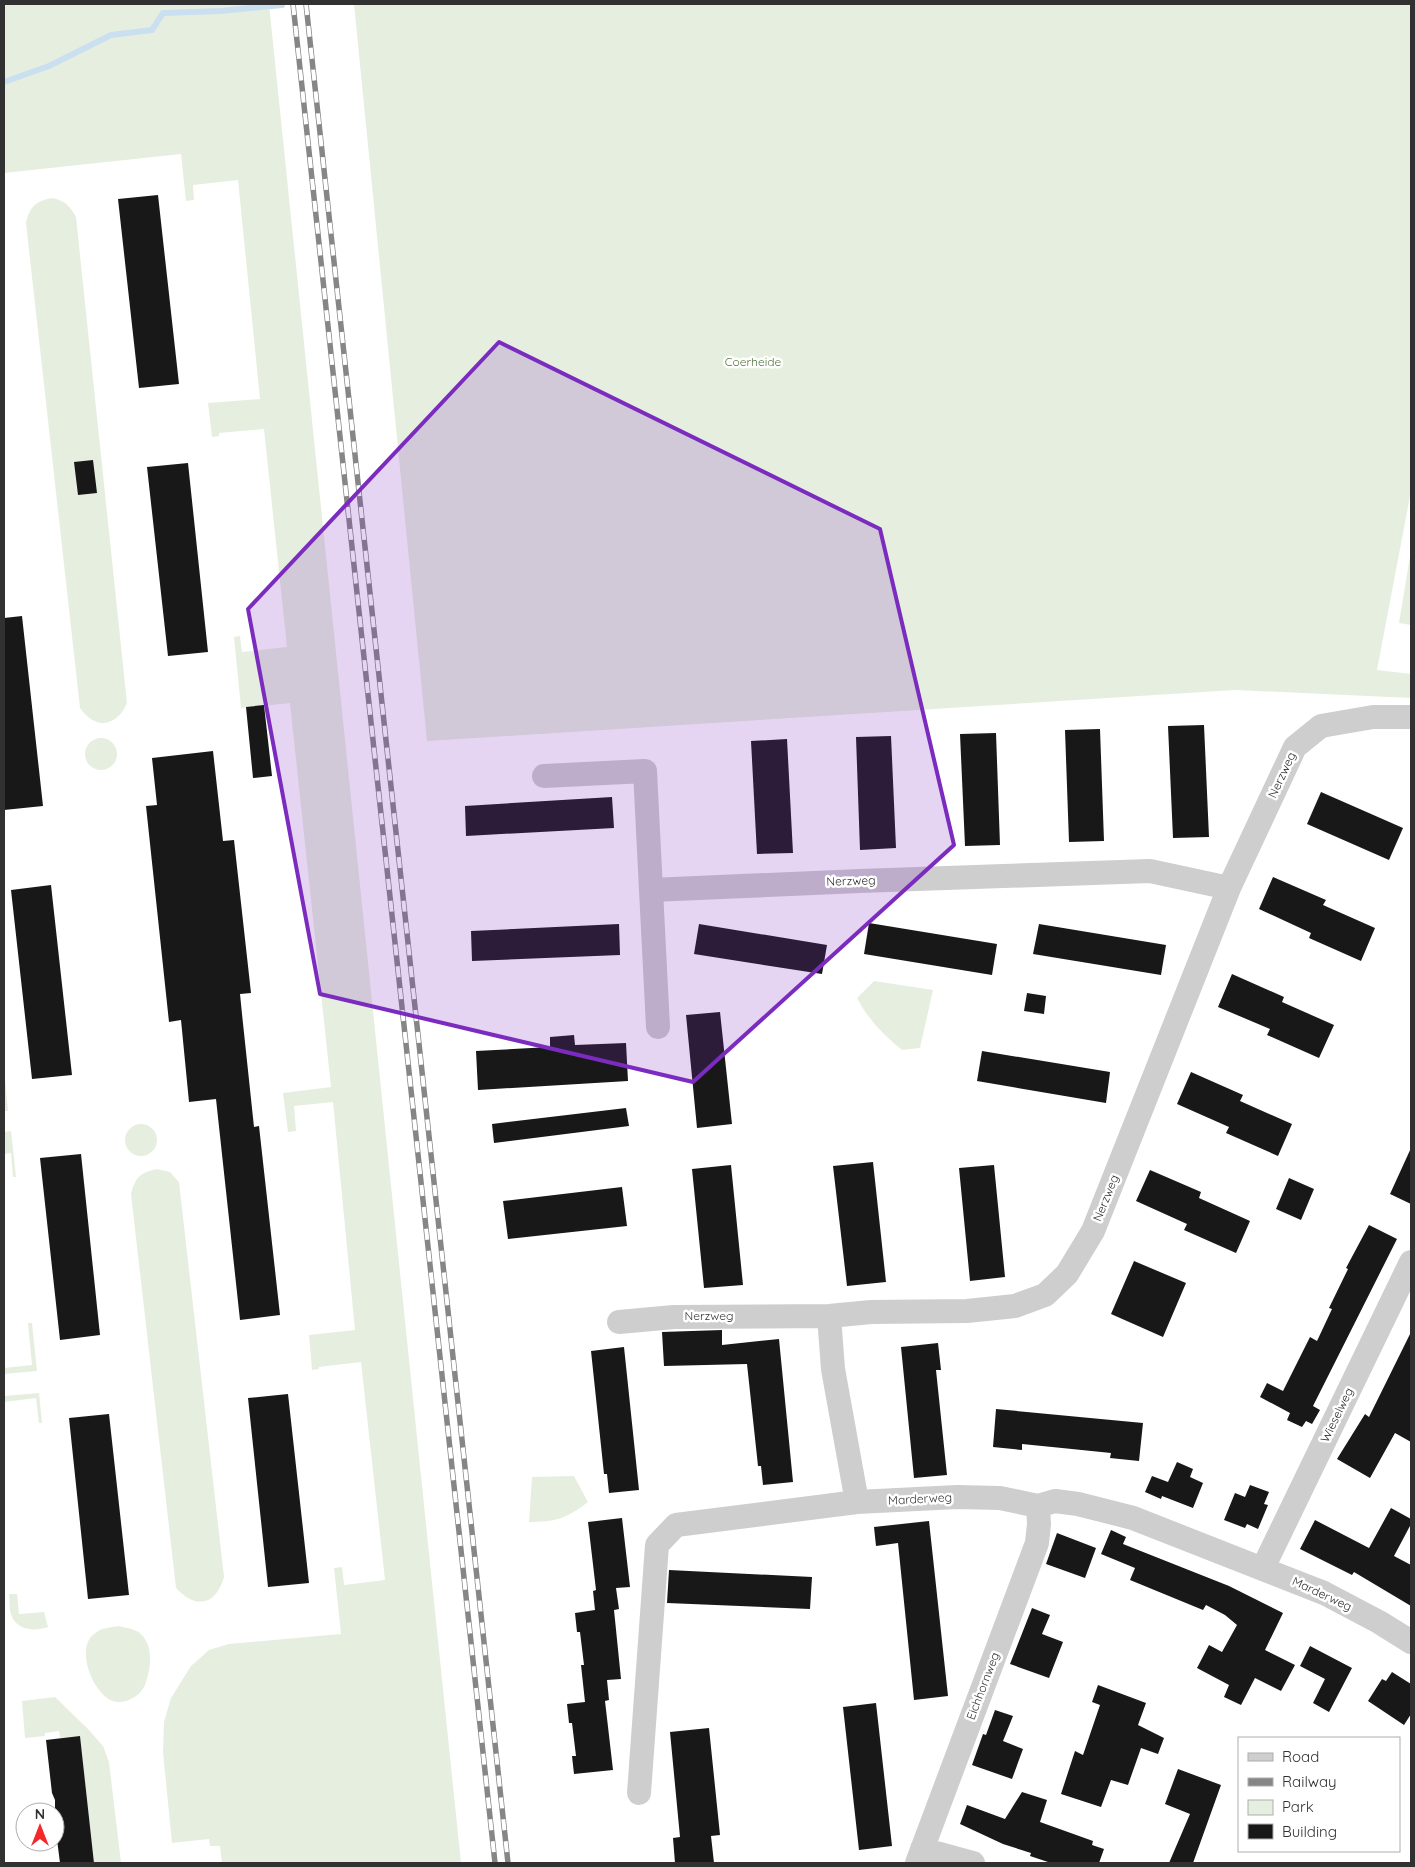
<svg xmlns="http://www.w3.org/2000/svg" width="1415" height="1867" font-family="Quicksand,sans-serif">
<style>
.green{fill:#e6efdf}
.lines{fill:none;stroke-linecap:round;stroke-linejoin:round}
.stream{stroke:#cadff0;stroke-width:6}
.building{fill:#181818}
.minor{stroke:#cecece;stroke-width:24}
.rail-casing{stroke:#868686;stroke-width:5.5}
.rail{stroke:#fff;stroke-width:4;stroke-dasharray:11;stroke-linecap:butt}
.marked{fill:#7b2cbf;fill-opacity:0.2;stroke:#7b2cbf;stroke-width:4;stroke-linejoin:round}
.labels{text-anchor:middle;stroke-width:5;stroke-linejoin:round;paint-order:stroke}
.park-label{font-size:12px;fill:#50723a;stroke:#fff}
.street-label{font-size:12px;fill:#313131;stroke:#fff}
</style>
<rect width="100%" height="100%" fill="#fff"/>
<path class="green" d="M 4,4 L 269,4 L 461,1863 L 222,1863 L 220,1846 L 210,1846 L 209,1839 L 172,1843 L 163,1752 L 164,1722 L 171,1698 L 191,1666 L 209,1650 L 229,1644 L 341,1634 L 334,1568 L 342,1567 L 344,1585 L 385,1580 L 361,1362 L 319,1367 L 319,1369 L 312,1370 L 309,1335 L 355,1330 L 333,1102 L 294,1106 L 296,1131 L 288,1132 L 283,1093 L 331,1087 L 290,703 L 241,708 L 234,637 L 240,636 L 242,652 L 287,647 L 264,429 L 219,433 L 219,436 L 212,437 L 208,403 L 260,399 L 238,180 L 193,185 L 194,200 L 186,201 L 181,154 L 4,173 Z
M 354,4 L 1411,4 L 1411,491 L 1377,670 L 1411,674 L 1411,698 L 1235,690 L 427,741 Z
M 53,198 C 65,201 70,206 76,217 L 127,703 C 117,727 95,730 80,708 L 26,223 C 29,207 37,200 53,198 Z
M 1411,550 L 1411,625 L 1399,623 Z
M85 754a16 16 0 1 1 32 0a16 16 0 1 1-32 0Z
M 874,981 L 933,990 L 920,1048 L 902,1050 C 883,1035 868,1019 857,998 Z
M 4,1066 L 8,1111 L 4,1111 Z
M125 1140a16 16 0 1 1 32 0a16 16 0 1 1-32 0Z
M 11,1131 L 16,1177 L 13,1177 L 11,1153 L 4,1154 L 4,1132 Z
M 157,1169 L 170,1172 L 179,1182 L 224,1577 C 216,1605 196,1610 176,1588 L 131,1194 C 136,1176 140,1173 157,1169 Z
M 28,1323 L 32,1323 L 37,1371 L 4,1374 L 4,1368 L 32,1365 Z
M 39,1393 L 42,1423 L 39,1423 L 36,1398 L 4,1402 L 4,1396 Z
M 574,1476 L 588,1502 C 566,1519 555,1522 529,1522 L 532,1477 Z
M 9,1594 L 17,1594 L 19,1614 L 44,1612 L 48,1627 C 35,1632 15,1630 11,1614 C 9,1608 10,1601 9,1594 Z
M 119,1626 C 126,1628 136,1629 141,1634 C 154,1647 151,1669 145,1685 C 140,1698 119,1708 107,1698 C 91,1686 76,1648 94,1634 C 101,1628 111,1627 119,1626 Z
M 55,1697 L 88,1729 L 103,1746 L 109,1762 L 121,1863 L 94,1863 L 80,1736 L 60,1738 L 59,1731 L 45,1733 L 45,1736 L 25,1738 L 22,1701 Z"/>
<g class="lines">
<path class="stream" d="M 4,82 L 49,66 L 111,35 L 152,30 L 163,13 L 221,11 L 282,5"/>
</g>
<path class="building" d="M 158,195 L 179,384 L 139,388 L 118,199 Z
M 93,460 L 97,493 L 78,495 L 74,462 Z
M 188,463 L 208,652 L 168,656 L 147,467 Z
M 22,616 L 43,806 L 4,810 L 4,618 Z
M 264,705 L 272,776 L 253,778 L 246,707 Z
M 1204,725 L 1209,837 L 1173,838 L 1168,726 Z
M 1100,729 L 1104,841 L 1069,842 L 1065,730 Z
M 996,733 L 1000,845 L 965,846 L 960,734 Z
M 891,736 L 896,848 L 860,850 L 856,737 Z
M 787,739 L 793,853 L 757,854 L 751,741 Z
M 213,751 L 223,841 L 234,840 L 251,993 L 240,994 L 242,1014 L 254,1127 L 259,1126 L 280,1315 L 240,1320 L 216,1099 L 189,1102 L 181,1020 L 169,1022 L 146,806 L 157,805 L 152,758 Z
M 1321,792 L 1403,828 L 1389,860 L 1307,824 Z
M 612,797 L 614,828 L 466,836 L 465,806 Z
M 1273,877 L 1326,900 L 1323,905 L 1375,928 L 1361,961 L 1309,938 L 1311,933 L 1259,909 Z
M 51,885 L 72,1075 L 32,1079 L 11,890 Z
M 869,923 L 997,944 L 992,975 L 864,954 Z
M 619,924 L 620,955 L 472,961 L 471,931 Z
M 699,924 L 827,945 L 822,974 L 694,954 Z
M 1039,924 L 1166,945 L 1161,975 L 1033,954 Z
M 1232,974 L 1284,997 L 1282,1002 L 1334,1025 L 1319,1058 L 1267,1035 L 1270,1029 L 1218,1007 Z
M 1027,993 L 1046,996 L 1044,1014 L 1024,1011 Z
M 720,1012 L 732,1124 L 697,1128 L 686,1015 Z
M 574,1035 L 575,1045 L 626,1043 L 628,1081 L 478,1090 L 476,1051 L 550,1047 L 550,1037 Z
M 982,1051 L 1110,1072 L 1106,1103 L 977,1081 Z
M 1191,1072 L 1243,1095 L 1240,1101 L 1292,1124 L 1278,1156 L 1226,1133 L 1229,1127 L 1177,1104 Z
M 626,1108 L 629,1126 L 494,1143 L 492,1124 Z
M 1411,1148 L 1411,1204 L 1390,1194 Z
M 81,1154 L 100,1335 L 60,1340 L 40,1158 Z
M 873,1162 L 886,1282 L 847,1286 L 833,1166 Z
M 731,1165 L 743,1285 L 704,1288 L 692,1169 Z
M 994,1165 L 1005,1277 L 970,1281 L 959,1168 Z
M 1150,1170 L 1201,1192 L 1199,1198 L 1250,1221 L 1236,1253 L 1184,1230 L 1187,1224 L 1136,1201 Z
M 1289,1178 L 1314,1189 L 1301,1220 L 1276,1209 Z
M 622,1187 L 627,1226 L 508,1239 L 503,1201 Z
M 1369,1225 L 1397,1239 L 1313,1406 L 1320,1410 L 1312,1424 L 1306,1421 L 1302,1427 L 1287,1420 L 1290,1413 L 1260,1397 L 1267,1383 L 1283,1391 L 1310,1337 L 1317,1341 L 1332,1309 L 1329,1308 L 1348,1269 L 1346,1268 Z
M 1134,1261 L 1186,1283 L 1163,1337 L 1111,1314 Z
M 722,1330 L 722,1345 L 779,1339 L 793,1482 L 763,1485 L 761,1466 L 758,1466 L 747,1364 L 664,1366 L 662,1332 Z
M 1411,1332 L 1411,1442 L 1395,1433 L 1370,1478 L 1337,1459 L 1365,1414 L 1369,1417 Z
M 938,1343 L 941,1370 L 936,1370 L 947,1475 L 914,1478 L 901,1347 Z
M 624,1347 L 639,1490 L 609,1493 L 607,1474 L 604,1474 L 591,1351 Z
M 288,1394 L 309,1583 L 268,1587 L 248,1398 Z
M 996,1409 L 1143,1423 L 1139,1461 L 1110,1458 L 1111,1453 L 1062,1448 L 1022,1444 L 1022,1450 L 993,1447 Z
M 109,1414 L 129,1595 L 88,1599 L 69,1418 Z
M 1177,1462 L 1193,1469 L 1190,1477 L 1203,1483 L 1193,1508 L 1162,1496 L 1161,1499 L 1145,1492 L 1152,1476 L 1168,1482 Z
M 1250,1485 L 1269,1492 L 1264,1504 L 1268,1505 L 1258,1529 L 1247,1524 L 1245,1528 L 1224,1520 L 1235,1493 L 1245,1497 Z
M 1391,1508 L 1411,1519 L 1411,1524 L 1394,1556 L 1411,1565 L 1411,1606 L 1354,1572 L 1352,1575 L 1300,1549 L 1315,1520 L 1369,1548 Z
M 622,1518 L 630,1587 L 616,1588 L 619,1609 L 614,1610 L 621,1679 L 607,1680 L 609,1700 L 605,1701 L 613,1770 L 574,1774 L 572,1756 L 576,1756 L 572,1723 L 569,1723 L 567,1704 L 585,1702 L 581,1665 L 584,1665 L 580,1632 L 577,1632 L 575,1613 L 595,1610 L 593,1591 L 596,1590 L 588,1522 Z
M 929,1521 L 948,1696 L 914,1700 L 898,1543 L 876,1546 L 874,1527 Z
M 1111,1530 L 1126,1537 L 1123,1544 L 1229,1586 L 1283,1613 L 1265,1650 L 1295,1665 L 1281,1691 L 1255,1678 L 1241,1705 L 1224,1697 L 1229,1685 L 1197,1668 L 1209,1645 L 1222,1652 L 1237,1625 L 1225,1615 L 1206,1605 L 1203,1610 L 1130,1580 L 1135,1568 L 1101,1554 Z
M 1057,1533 L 1096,1548 L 1085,1578 L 1046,1564 Z
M 669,1570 L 812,1577 L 810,1609 L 667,1603 Z
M 1032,1608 L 1050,1615 L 1042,1634 L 1063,1642 L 1049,1678 L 1010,1664 Z
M 1310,1646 L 1352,1668 L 1329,1712 L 1313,1703 L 1325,1679 L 1300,1666 Z
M 1392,1672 L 1411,1684 L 1411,1714 L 1404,1725 L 1368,1701 L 1382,1679 L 1386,1681 Z
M 1098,1685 L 1146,1703 L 1138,1725 L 1164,1738 L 1158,1754 L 1141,1748 L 1128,1785 L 1111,1780 L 1101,1807 L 1061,1794 L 1075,1751 L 1083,1755 L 1100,1705 L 1092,1702 Z
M 876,1703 L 892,1846 L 859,1850 L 843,1707 Z
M 995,1710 L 1013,1716 L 1003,1741 L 1023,1749 L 1012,1779 L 972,1765 L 983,1734 L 986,1735 Z
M 709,1728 L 720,1835 L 711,1836 L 714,1863 L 675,1863 L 673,1838 L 680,1837 L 670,1732 Z
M 80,1736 L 94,1863 L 60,1863 L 55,1824 L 55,1800 L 52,1793 L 46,1740 Z
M 1178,1769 L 1221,1785 L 1193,1863 L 1169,1863 L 1190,1814 L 1165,1804 Z
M 1022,1792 L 1047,1800 L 1040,1822 L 1093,1841 L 1092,1845 L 1104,1849 L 1099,1863 L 1051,1863 L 1030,1856 L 1031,1853 L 1003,1844 L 960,1824 L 967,1805 L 1005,1819 Z"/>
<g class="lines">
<path class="minor" d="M 544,776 L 645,771 L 651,890
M 658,1027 L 651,890 L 860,881 L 1150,871 L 1229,888 L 1295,747 L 1321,726 L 1373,717 L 1411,717
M 829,1316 L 833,1369 L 857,1502
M 619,1322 L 674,1317 L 829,1316 L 871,1312 L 967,1311 L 1015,1306 L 1045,1295 L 1067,1274 L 1093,1231 L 1229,888
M 1263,1568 L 1411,1262
M 639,1793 L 657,1545 L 676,1525 L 857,1502 L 957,1497 L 1000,1498 L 1038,1506 L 1055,1501 L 1078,1504 L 1133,1518 L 1324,1593 L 1379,1622 L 1411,1642
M 922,1849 L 973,1863
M 917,1863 L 1037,1543 L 1039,1524 L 1038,1506"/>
<defs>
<path id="rail" d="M 293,4 L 495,1863
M 306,4 L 508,1863"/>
</defs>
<use href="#rail" class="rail-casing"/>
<use href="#rail" class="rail"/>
</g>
<path class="marked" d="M 499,342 L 880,529 L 954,845 L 693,1082 L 320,994 L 248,609 Z"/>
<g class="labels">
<g class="park-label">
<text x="753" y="366">Coerheide</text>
</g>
<g class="street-label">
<text transform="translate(1282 775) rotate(-65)" y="4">Nerzweg</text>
<text transform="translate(851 881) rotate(-2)" y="4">Nerzweg</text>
<text transform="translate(1106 1198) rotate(-68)" y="4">Nerzweg</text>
<text x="709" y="1320">Nerzweg</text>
<text transform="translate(1337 1415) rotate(-64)" y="4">Wieselweg</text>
<text transform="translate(920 1499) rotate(-3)" y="4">Marderweg</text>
<text transform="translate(1322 1594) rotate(25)" y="4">Marderweg</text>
<text transform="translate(983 1686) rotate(-69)" y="4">Eichhornweg</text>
</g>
</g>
<rect width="1415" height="1867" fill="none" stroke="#313131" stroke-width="10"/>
<rect x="1238" y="1737" width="162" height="115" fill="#ffffff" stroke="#adadad"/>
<rect x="1248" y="1753" width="25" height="8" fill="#cecece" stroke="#adadad"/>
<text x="1282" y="1762" font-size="15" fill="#313131">Road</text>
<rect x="1248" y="1778" width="25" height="8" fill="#868686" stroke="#adadad"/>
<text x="1282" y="1787" font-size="15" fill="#313131">Railway</text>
<rect x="1248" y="1800" width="25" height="15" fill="#e6efdf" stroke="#adadad"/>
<text x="1282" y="1812" font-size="15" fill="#313131">Park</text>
<rect x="1248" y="1824" width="25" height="15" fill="#181818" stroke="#adadad"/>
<text x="1282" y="1837" font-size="15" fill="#313131">Building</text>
<g transform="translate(40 1827)"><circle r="24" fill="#ffffff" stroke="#adadad"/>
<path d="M0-4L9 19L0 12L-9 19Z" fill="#f42729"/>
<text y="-8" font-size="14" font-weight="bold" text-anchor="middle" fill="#313131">N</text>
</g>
</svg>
